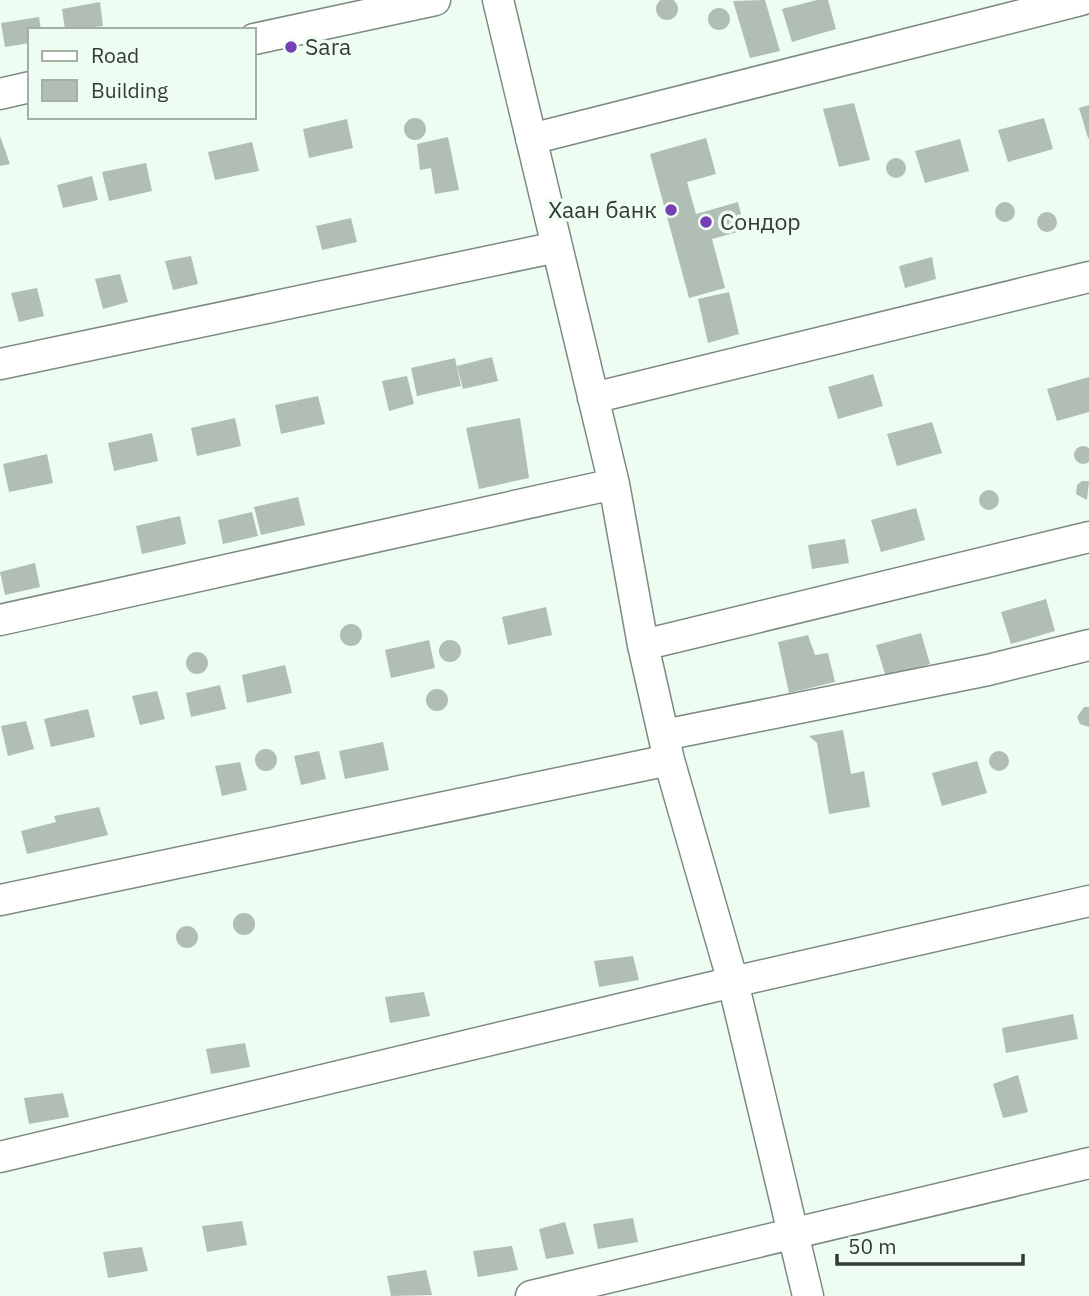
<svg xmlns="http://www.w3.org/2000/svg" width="1089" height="1296" font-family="'IBM Plex Sans',sans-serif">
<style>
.building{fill:#b0beb3}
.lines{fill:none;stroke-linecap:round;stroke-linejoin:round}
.street-casing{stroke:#7d8a80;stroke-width:33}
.street{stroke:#fff;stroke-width:30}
.poi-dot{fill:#773fb6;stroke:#eefdf1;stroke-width:2.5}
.labels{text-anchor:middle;stroke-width:7;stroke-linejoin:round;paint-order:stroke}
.poi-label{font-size:23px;fill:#343a35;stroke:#eefdf1;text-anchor:start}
</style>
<rect width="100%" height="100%" fill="#eefdf1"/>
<path class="building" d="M656 9a11 11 0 1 1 22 0a11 11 0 1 1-22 0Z
M 765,0 L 780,51 L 750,58 L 733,1 Z
M 817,0 L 828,0 L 836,29 L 792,42 L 782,9 Z
M 100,2 L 103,26 L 65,30 L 62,9 Z
M708 19a11 11 0 1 1 22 0a11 11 0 1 1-22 0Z
M 39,17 L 41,30 L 30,30 L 30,43 L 5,47 L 1,23 Z
M 854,103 L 870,160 L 839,167 L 823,109 Z
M 1089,105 L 1089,138 L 1088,138 L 1079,108 Z
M404 129a11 11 0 1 1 22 0a11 11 0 1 1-22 0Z
M 1044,118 L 1053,149 L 1008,162 L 998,130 Z
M 347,119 L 353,148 L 309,158 L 303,129 Z
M 0,136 L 10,164 L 0,166 Z
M 448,137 L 459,190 L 435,194 L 431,168 L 420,170 L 417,144 Z
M 706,138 L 716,174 L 687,182 L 696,214 L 738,202 L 745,230 L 712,239 L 725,288 L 689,298 L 650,154 Z
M 960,139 L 969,171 L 925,183 L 915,151 Z
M 252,142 L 259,171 L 215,180 L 208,152 Z
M886 168a10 10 0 1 1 20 0a10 10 0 1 1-20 0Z
M 146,163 L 152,191 L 109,201 L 102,172 Z
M 92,176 L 98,200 L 63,208 L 57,185 Z
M995 212a10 10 0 1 1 20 0a10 10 0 1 1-20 0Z
M1037 222a10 10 0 1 1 20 0a10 10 0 1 1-20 0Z
M 351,218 L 357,242 L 322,250 L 316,226 Z
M 191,256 L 198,284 L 173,290 L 165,261 Z
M 932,257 L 936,279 L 905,288 L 899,266 Z
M 120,274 L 128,302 L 103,309 L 95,279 Z
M 37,288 L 44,316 L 19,322 L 11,293 Z
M 729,292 L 739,334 L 708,343 L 698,299 Z
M 492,357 L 498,381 L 463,389 L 457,366 Z
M 455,358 L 461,386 L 417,396 L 411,368 Z
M 873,374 L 883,406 L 838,419 L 828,387 Z
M 407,376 L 414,404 L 389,411 L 382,381 Z
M 1089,377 L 1089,412 L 1057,421 L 1047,389 Z
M 318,396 L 325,424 L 281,434 L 275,405 Z
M 235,418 L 241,446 L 197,456 L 191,428 Z
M 520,418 L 529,478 L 479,489 L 466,428 Z
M 932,422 L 942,453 L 897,466 L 887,434 Z
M 152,433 L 158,461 L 114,471 L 108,443 Z
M1074 455a9 9 0 1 1 18 0a9 9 0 1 1-18 0Z
M 47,454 L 53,483 L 9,492 L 3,464 Z
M 1082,481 L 1089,481 L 1087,500 L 1076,494 L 1077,485 Z
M979 500a10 10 0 1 1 20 0a10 10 0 1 1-20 0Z
M 298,497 L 305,525 L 261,535 L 254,507 Z
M 916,508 L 925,540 L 881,552 L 871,520 Z
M 252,512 L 258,536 L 223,544 L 218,520 Z
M 180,516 L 186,544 L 142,554 L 136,526 Z
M 845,539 L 849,563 L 812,569 L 808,545 Z
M 35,563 L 40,587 L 5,595 L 0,572 Z
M 1046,599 L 1055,631 L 1011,644 L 1001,612 Z
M 546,607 L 552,635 L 508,645 L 502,617 Z
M340 635a11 11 0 1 1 22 0a11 11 0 1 1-22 0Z
M 921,633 L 930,664 L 886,677 L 876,645 Z
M 808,635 L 815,655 L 828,653 L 835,682 L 789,693 L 778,642 Z
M439 651a11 11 0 1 1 22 0a11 11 0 1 1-22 0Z
M 429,640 L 435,668 L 391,678 L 385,650 Z
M186 663a11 11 0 1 1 22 0a11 11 0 1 1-22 0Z
M 285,665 L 292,693 L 247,703 L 242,675 Z
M 220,685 L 226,709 L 191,717 L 186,693 Z
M426 700a11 11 0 1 1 22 0a11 11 0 1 1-22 0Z
M 157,691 L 165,719 L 140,725 L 132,696 Z
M 1084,707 L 1089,707 L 1089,727 L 1080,724 L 1077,717 Z
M 88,709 L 95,737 L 51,747 L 44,719 Z
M 26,721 L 34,749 L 8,756 L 1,726 Z
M 843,730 L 851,774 L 864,771 L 870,807 L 829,814 L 817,743 L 809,736 Z
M 383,742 L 389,770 L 345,779 L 339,751 Z
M255 760a11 11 0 1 1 22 0a11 11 0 1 1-22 0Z
M 319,751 L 326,779 L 301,785 L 294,756 Z
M989 761a10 10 0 1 1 20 0a10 10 0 1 1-20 0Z
M 977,761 L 987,793 L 942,806 L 932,773 Z
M 240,762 L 247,790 L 222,796 L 215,766 Z
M 99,807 L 108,835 L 27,854 L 21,831 L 56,822 L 54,816 Z
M233 924a11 11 0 1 1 22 0a11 11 0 1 1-22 0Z
M176 937a11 11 0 1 1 22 0a11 11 0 1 1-22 0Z
M 633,956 L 639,980 L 599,987 L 594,961 Z
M 424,992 L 430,1016 L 390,1023 L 385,997 Z
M 1073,1014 L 1078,1039 L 1006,1053 L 1002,1028 Z
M 245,1043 L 250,1067 L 211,1074 L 206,1049 Z
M 1018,1075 L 1028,1112 L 1003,1118 L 993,1084 Z
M 63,1093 L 69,1117 L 29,1124 L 24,1098 Z
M 633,1218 L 638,1242 L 598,1249 L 593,1224 Z
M 242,1221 L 247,1245 L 207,1252 L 202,1226 Z
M 565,1222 L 574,1254 L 546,1259 L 539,1229 Z
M 512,1246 L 518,1270 L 478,1277 L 473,1251 Z
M 142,1247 L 148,1271 L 108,1278 L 103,1252 Z
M 426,1270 L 432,1295 L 391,1296 L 387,1276 Z"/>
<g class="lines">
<defs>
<path id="street" d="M 498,0 L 614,484 L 643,645 L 669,760 L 733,982 L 808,1296
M 254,39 L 435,0
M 0,94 L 30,87
M 531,139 L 1081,0
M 0,364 L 557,247
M 593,398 L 1089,277
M 0,620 L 614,484
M 643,645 L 1089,537
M 664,735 L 988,670 L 1089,645
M 0,900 L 669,760
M 0,1157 L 733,982 L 1089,901
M 531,1296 L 1089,1163"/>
</defs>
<use href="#street" class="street-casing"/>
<use href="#street" class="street"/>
</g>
<g class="poi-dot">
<circle cx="291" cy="47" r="7"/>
<circle cx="671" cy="210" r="7"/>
<circle cx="706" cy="222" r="7"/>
</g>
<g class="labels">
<g class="poi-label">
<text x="305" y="55">Sara</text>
<text x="657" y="218" text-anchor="end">Хаан банк</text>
<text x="720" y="230">Сондор</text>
</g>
</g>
<rect x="28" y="28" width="228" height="91" fill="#eefdf1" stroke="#a4afa6" stroke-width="2"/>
<rect x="42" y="51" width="35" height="10" fill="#ffffff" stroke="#a4afa6" stroke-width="2"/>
<text x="91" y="63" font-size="21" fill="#343a35">Road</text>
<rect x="42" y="80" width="35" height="21" fill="#b0beb3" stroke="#a4afa6" stroke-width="2"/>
<text x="91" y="98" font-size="21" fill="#343a35">Building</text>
<path d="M837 1254v10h186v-10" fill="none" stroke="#343a35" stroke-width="3.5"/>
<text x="848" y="1254" font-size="21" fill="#343a35" stroke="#eefdf1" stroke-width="5" paint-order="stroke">50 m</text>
</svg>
